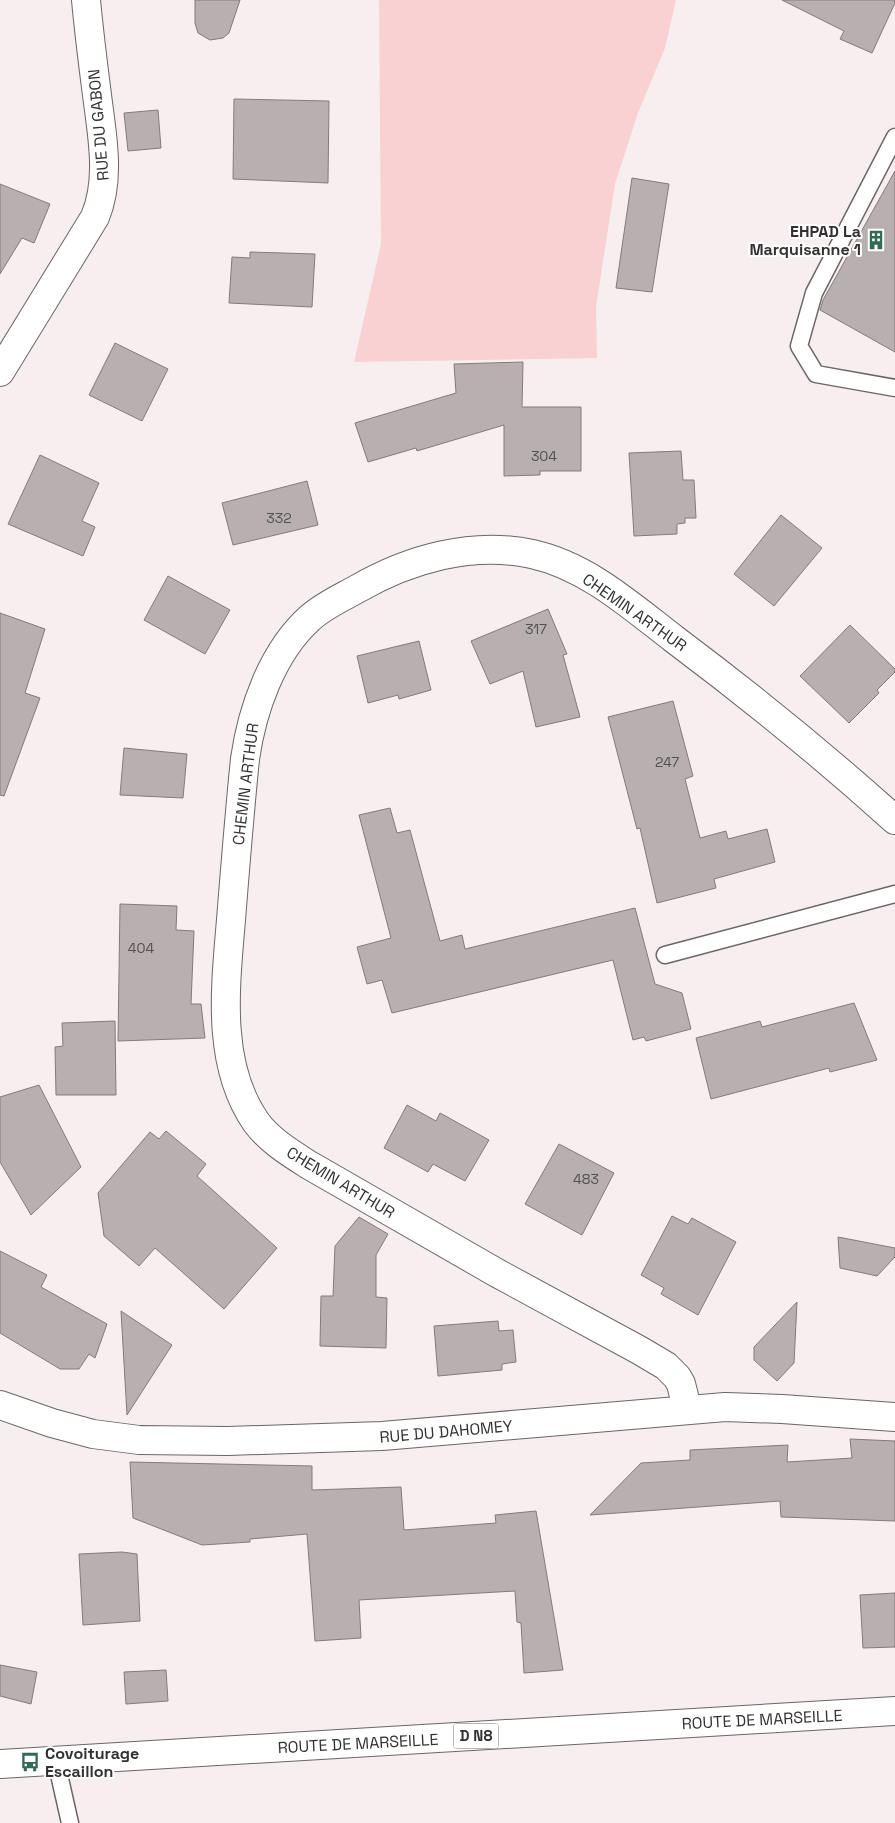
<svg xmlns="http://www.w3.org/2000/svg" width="895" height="1823" font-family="'Space Grotesk',sans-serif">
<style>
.green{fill:#fad1d2}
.building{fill:#b8afb0;stroke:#837b7b}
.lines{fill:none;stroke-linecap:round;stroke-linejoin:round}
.lane-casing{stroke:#6c6565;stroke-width:19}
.street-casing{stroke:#6c6565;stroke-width:30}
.primary-casing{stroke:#6c6565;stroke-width:30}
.lane{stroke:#fff;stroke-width:16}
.street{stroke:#fff;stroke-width:28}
.primary{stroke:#fff;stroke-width:28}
.labels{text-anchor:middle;stroke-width:4;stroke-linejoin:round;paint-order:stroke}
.number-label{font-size:14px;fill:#545050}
.shield{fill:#fff;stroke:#706e6e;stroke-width:1}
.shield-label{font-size:15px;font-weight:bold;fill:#333030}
.street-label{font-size:16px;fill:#333030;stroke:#fff}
.poi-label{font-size:16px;font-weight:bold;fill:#333030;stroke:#fff;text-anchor:end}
</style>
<rect width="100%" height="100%" fill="#f7eeef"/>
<path class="green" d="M 379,0 L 676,0 L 665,48 L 638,113 L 615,184 L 596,307 L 597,358 L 354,362 L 381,244 Z"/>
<path class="building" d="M 195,0 L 240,0 L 229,33 L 223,38 L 210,40 L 198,33 L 195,23 Z
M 782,0 L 895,0 L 895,3 L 872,53 L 840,39 L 844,31 Z
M 234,99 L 329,101 L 328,183 L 233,179 Z
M 158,110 L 161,148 L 128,151 L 124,113 Z
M 895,171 L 895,352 L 820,310 L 823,300 Z
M 632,178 L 669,184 L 652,292 L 616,288 Z
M 0,184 L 50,204 L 34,243 L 22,238 L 0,274 Z
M 250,252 L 315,254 L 312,307 L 229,303 L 232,257 L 250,258 Z
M 115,343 L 168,369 L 142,421 L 89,395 Z
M 523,362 L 522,407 L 581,407 L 581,471 L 540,471 L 540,475 L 504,476 L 504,425 L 417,451 L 416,448 L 368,462 L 355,423 L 456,393 L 454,364 Z
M 681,451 L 683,480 L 694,480 L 696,518 L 685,518 L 685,523 L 677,524 L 677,534 L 634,536 L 629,453 Z
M 40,455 L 99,483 L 82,521 L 95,527 L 83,556 L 8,524 Z
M 307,481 L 318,525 L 233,545 L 222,503 Z
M 781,515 L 822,548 L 774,606 L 734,574 Z
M 168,576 L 230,610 L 205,654 L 144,620 Z
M 548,609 L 567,654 L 563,655 L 580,717 L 536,727 L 523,671 L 490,684 L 471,641 Z
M 0,613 L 45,629 L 25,693 L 40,698 L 4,796 L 0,795 Z
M 850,625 L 895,669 L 895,672 L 877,690 L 879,693 L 849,723 L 800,676 Z
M 419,641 L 431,690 L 399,699 L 398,695 L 368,703 L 357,656 Z
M 673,701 L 693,776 L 685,779 L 700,838 L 726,831 L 728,839 L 767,829 L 775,862 L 714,879 L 716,888 L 657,903 L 640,828 L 637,829 L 608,717 Z
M 124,748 L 187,754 L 183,798 L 120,795 Z
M 390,808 L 397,833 L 410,830 L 440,941 L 462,935 L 465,949 L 635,908 L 655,984 L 682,993 L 691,1029 L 646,1041 L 644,1037 L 633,1040 L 613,960 L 392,1013 L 382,980 L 367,984 L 357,947 L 391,938 L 359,815 Z
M 120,904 L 177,906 L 176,930 L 194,931 L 191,1004 L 201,1004 L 205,1038 L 118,1041 Z
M 854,1003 L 877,1060 L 830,1072 L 829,1068 L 711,1099 L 696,1038 L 760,1021 L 762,1027 Z
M 115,1021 L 116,1095 L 56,1095 L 55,1047 L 63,1046 L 62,1023 Z
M 39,1085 L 81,1167 L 31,1215 L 0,1162 L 0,1097 Z
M 407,1105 L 436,1121 L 440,1113 L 489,1140 L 465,1181 L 433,1164 L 428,1172 L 384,1148 Z
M 166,1131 L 206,1164 L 197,1176 L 277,1248 L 224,1309 L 155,1248 L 139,1266 L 104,1236 L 98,1193 L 150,1132 L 159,1139 Z
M 559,1144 L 614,1173 L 582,1235 L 525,1204 Z
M 672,1216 L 688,1224 L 692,1218 L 736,1242 L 698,1315 L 661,1294 L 664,1288 L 641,1275 Z
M 359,1217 L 388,1234 L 376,1255 L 376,1297 L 387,1298 L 386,1348 L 320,1346 L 321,1296 L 333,1296 L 335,1246 Z
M 838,1237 L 895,1248 L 895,1257 L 877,1276 L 840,1268 Z
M 0,1251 L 47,1275 L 41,1287 L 107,1324 L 95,1358 L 89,1354 L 79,1369 L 60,1369 L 0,1333 Z
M 797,1302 L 794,1363 L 777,1381 L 754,1360 L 754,1347 Z
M 121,1311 L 172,1345 L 127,1415 Z
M 498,1321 L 499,1331 L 513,1330 L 516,1362 L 502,1364 L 502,1370 L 438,1376 L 434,1326 Z
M 850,1439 L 895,1441 L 895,1521 L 781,1517 L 780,1501 L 590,1515 L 641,1463 L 690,1460 L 690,1450 L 788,1445 L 787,1462 L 852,1458 Z
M 130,1462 L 312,1466 L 312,1490 L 401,1487 L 404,1530 L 496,1523 L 495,1515 L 536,1511 L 563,1670 L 524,1673 L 521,1623 L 517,1622 L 515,1591 L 359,1600 L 361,1638 L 315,1641 L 307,1534 L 250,1539 L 250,1542 L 202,1545 L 133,1518 Z
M 122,1552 L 137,1554 L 140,1621 L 83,1625 L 79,1554 Z
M 895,1593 L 895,1647 L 863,1648 L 860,1595 Z
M 0,1665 L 37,1672 L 31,1704 L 0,1696 Z
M 166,1670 L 168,1701 L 126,1704 L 124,1672 Z"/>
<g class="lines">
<defs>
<path id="lane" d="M 895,137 L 814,293 L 799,346 L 816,374 L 895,388
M 665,955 L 895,894
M 56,1761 L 70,1823"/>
<path id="street" d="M 0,372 L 95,217 C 111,179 102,135 97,95 C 93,64 89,32 86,0
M 0,1405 L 52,1423 L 93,1434 L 139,1440 L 228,1441 L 382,1436 L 725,1407 L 782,1409 L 895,1417
M 686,1409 L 685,1400 L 681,1384 L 677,1377 L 666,1366 L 639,1350 L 497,1273 L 309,1165 C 290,1153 269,1140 256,1122 C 213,1060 227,976 232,907 C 236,857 240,808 245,759 C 252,710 272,652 310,618 C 323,606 341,598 357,589 C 409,559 472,541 532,554 C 587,566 631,606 674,639 C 750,696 824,756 895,820"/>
<path id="primary" d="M 0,1764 L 895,1711"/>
</defs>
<use href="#lane" class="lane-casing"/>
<use href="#street" class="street-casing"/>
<use href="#primary" class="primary-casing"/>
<use href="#lane" class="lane"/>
<use href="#street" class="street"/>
<use href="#primary" class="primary"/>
</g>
<defs>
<symbol id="building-bare" viewBox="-9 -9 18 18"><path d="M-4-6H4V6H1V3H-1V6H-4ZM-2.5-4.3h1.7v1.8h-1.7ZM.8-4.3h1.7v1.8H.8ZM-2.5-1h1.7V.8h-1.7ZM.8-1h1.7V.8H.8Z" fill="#316b55" stroke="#fff" stroke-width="2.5" paint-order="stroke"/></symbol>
<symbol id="bus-bare" viewBox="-9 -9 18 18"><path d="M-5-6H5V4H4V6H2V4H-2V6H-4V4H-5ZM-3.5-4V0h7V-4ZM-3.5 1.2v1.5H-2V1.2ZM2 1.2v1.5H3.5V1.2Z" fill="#316b55" stroke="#fff" stroke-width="2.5" paint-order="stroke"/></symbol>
</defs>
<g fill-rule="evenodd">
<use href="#building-bare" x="862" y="226" width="28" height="28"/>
<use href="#bus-bare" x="16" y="1748" width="28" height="28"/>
</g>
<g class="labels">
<g class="number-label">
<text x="544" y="461">304</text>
<text x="279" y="523">332</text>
<text x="536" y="634">317</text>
<text x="667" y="767">247</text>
<text x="141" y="953">404</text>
<text x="586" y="1184">483</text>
</g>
<rect class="shield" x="453.5" y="1723.5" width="45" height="25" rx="4"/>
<g class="shield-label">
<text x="476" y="1741">D N8</text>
</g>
<g class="street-label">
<text transform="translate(98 125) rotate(-95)" y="6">RUE DU GABON</text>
<text transform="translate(635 612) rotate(35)" y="6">CHEMIN ARTHUR</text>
<text transform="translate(245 784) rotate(-83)" y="6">CHEMIN ARTHUR</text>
<text transform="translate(341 1182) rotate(31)" y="6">CHEMIN ARTHUR</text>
<text transform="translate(446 1431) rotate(-5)" y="6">RUE DU DAHOMEY</text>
<text transform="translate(762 1719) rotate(-3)" y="6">ROUTE DE MARSEILLE</text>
<text transform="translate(358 1743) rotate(-3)" y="6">ROUTE DE MARSEILLE</text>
</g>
<g class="poi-label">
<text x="861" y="237">EHPAD La<tspan x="861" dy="18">Marquisanne 1</tspan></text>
<text x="45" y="1759" text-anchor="start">Covoiturage<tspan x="45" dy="18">Escaillon</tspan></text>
</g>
</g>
</svg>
